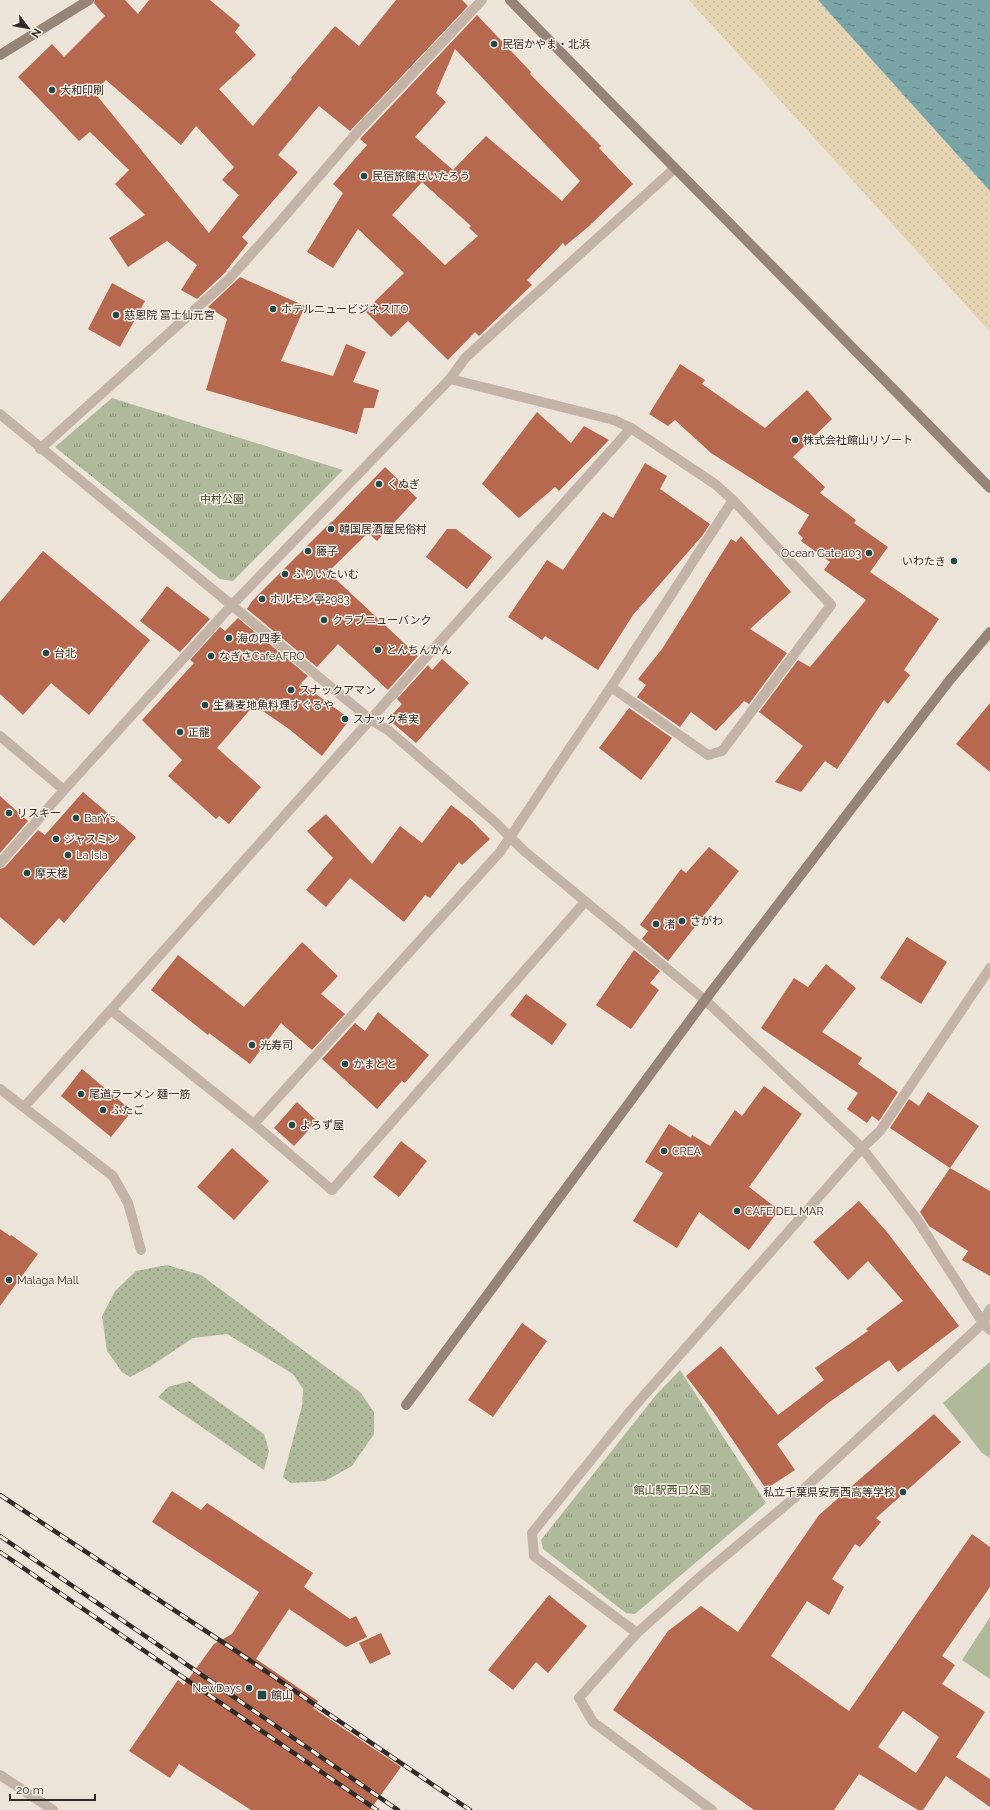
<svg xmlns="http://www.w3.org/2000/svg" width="990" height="1810" font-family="Raleway,'Noto Sans JP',sans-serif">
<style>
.grass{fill:url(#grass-dots)}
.sand{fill:url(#sand-dots)}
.park{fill:url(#park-tufts)}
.pitch{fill:#afba9b}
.water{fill:url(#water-ripples)}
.building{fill:#b6694e;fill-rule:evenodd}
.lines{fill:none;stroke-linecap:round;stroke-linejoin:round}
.street{stroke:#c3b4a7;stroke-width:10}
.secondary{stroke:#968478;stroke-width:10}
.rail-casing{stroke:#312a26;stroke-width:4.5}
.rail{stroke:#f6eee4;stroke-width:3;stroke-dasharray:9;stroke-linecap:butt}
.poi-dot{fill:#21494c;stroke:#f6eee4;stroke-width:1.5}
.labels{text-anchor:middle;stroke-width:3;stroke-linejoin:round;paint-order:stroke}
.poi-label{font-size:11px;fill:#312a26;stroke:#f6eee4;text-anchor:start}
.park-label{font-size:11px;fill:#404c2d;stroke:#f6eee4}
</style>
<defs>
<pattern id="grass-dots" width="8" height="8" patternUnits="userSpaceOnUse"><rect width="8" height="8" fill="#afba9b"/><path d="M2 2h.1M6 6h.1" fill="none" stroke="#8f977e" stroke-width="1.8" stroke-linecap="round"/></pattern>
<pattern id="sand-dots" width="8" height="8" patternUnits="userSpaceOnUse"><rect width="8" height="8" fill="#e5d5b3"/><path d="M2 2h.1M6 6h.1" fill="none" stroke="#c5b79a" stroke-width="1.8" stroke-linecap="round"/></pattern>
<pattern id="park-tufts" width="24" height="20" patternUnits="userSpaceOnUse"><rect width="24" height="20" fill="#afba9b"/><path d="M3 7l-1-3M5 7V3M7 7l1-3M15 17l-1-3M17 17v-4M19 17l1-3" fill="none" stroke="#8f977e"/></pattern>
<pattern id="water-ripples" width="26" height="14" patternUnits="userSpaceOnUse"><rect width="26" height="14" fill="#7ba4a6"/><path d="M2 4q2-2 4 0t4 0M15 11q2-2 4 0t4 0" fill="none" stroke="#658687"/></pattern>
</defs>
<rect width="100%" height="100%" fill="#ede4d9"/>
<path class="grass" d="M 167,1265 L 201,1275 L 360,1392 L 374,1412 L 374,1434 L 352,1466 L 325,1481 L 291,1483 L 283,1477 L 302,1406 L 303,1389 L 293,1374 L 227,1334 L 193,1338 L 151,1366 L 130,1377 L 122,1372 L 107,1351 L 102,1316 L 115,1291 L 136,1271 Z
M 189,1381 L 264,1434 L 269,1451 L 264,1470 L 158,1397 L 168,1387 Z"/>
<path class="sand" d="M 689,0 L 818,0 L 990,191 L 990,332 Z"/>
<path class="park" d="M 112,398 L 343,470 L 233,581 L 220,579 L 55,447 Z
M 680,1370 L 766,1503 L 635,1614 L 626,1613 L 543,1549 L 541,1540 L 656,1395 Z"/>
<path class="pitch" d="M 990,1362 L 990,1458 L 982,1453 L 943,1403 Z
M 990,1617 L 990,1679 L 962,1660 Z"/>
<path class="water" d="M 818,0 L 990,0 L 990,191 Z"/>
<path class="building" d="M 95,0 L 125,0 L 138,14 L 149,0 L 210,0 L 240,25 L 235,32 L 256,55 L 219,89 L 253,126 L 292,79 L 291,78 L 335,26 L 359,46 L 396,0 L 462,0 L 468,6 L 350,131 L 319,106 L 278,155 L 298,172 L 242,237 L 248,243 L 226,271 L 227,271 L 197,299 L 181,290 L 197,265 L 167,241 L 128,267 L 109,238 L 145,215 L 115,184 L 129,170 L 90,132 L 79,141 L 18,77 L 52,44 L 64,57 L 105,16 L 94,3 ZM 106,80 L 181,145 L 196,126 L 234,167 L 222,180 L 239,195 L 209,233 L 94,92 Z
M 477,15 L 531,72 L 530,74 L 601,146 L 599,148 L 633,184 L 588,227 L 565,246 L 563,243 L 527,280 L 532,285 L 479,336 L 475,332 L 448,360 L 408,321 L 391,337 L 365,311 L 404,273 L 358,229 L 333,268 L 307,252 L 343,193 L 333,184 L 367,145 L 360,139 ZM 455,49 L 580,181 L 562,201 L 486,136 L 453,170 L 415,137 L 446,102 L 436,93 ZM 422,182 L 471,226 L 469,228 L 478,236 L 445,265 L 392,215 Z
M 240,277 L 305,306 L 281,361 L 333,376 L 346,344 L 366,352 L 353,382 L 379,390 L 374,408 L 364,408 L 357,434 L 206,390 L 227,319 L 208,307 Z
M 112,283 L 145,301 L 120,347 L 88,329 Z
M 680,364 L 705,380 L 702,384 L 765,428 L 807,390 L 832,419 L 793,457 L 825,487 L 820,493 L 856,520 L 854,523 L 888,547 L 870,572 L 939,619 L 904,670 L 910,675 L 888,704 L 884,700 L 837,769 L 825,761 L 801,792 L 775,782 L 803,746 L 759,712 L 798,660 L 810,667 L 866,600 L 824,570 L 830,562 L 801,541 L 803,538 L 798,533 L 809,515 L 711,453 L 675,420 L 668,426 L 649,414 Z
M 537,412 L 571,443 L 584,426 L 609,440 L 559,491 L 555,487 L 519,518 L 482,484 Z
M 645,463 L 667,476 L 660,489 L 710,524 L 702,536 L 633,615 L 598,670 L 545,636 L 542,640 L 508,617 L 547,560 L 563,570 L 603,512 L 613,518 Z
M 385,467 L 417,498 L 377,541 L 368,533 L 328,572 L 418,656 L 388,690 L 338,644 L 317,667 L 247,609 L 252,601 L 332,521 L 331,523 Z
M 447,529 L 456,529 L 492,557 L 467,589 L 426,557 Z
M 741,536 L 791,592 L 750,629 L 787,653 L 749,704 L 744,701 L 716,731 L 691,712 L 680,727 L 637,697 L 646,685 L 638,679 L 662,649 L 731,539 L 736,542 Z
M 43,551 L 150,640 L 89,715 L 51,683 L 23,715 L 0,694 L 0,602 Z
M 167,586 L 210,619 L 180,652 L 140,621 Z
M 238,618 L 308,676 L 301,683 L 350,719 L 322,756 L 289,729 L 254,705 L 217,748 L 261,787 L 229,824 L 219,816 L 216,819 L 168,776 L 182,760 L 142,720 L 194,663 L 190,660 L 220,627 L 225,631 Z
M 442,659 L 469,683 L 416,743 L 388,719 L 402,704 L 397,699 L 428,665 L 432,670 Z
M 990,703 L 990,772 L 956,744 Z
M 629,708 L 672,738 L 641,780 L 599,748 Z
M 83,792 L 136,837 L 64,923 L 59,918 L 34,946 L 0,917 L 0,869 L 5,867 L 38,830 L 45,835 Z
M 0,796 L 28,821 L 0,853 Z
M 451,805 L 472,821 L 490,839 L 462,865 L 459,862 L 430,898 L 425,895 L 404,922 L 350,878 L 326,907 L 306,890 L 333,858 L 307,831 L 326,814 L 372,864 L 400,826 L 422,843 Z
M 709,847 L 739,871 L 668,961 L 642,939 L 648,931 L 640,925 L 681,869 L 686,873 Z
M 907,937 L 947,962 L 921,1004 L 880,978 Z
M 302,942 L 338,976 L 321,994 L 345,1014 L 312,1050 L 281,1023 L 250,1064 L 209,1033 L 208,1035 L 151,990 L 178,955 L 244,1007 Z
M 634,950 L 660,971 L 650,983 L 659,990 L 631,1029 L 596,1005 Z
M 826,964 L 856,988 L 822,1032 L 862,1058 L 858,1064 L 898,1092 L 879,1121 L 872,1116 L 867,1123 L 847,1109 L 858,1093 L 761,1028 L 794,978 L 808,987 Z
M 526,994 L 567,1024 L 552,1045 L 510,1015 Z
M 378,1012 L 429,1055 L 405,1083 L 402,1081 L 377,1109 L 322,1059 L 355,1023 L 365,1031 Z
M 82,1069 L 132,1111 L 111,1137 L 61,1096 Z
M 764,1086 L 802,1114 L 749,1187 L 779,1210 L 749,1250 L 699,1212 L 677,1248 L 633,1221 L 663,1173 L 645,1162 L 669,1124 L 691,1138 L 692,1135 L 710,1146 L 735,1110 L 742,1116 Z
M 928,1092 L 979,1126 L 950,1168 L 890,1128 L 909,1099 L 919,1106 Z
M 297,1102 L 317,1121 L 294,1146 L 274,1128 Z
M 401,1141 L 427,1161 L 399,1197 L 373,1177 Z
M 232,1148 L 269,1181 L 234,1220 L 197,1187 Z
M 950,1168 L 990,1191 L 990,1276 L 962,1260 L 968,1251 L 929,1226 L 920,1212 Z
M 859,1201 L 887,1232 L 959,1326 L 898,1372 L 889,1360 L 828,1403 L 777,1444 L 795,1470 L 766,1489 L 715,1414 L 686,1376 L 721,1346 L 778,1415 L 824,1380 L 815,1368 L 868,1331 L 866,1329 L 903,1301 L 868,1261 L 848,1280 L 813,1242 Z
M 0,1229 L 10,1236 L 11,1235 L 38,1254 L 0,1306 Z
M 522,1323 L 547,1341 L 493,1417 L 468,1400 Z
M 934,1414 L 961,1442 L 876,1518 L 881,1522 L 860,1547 L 855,1544 L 832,1579 L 844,1587 L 829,1615 L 807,1601 L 771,1656 L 849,1711 L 972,1534 L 990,1547 L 990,1587 L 942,1656 L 955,1665 L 942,1684 L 985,1712 L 956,1757 L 990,1779 L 990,1807 L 946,1776 L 923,1810 L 918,1810 L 859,1774 L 834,1810 L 754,1810 L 613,1710 L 668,1631 L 701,1606 L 738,1632 L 819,1515 ZM 903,1711 L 939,1737 L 916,1773 L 878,1747 Z
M 172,1491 L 201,1510 L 207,1503 L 313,1573 L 304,1587 L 350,1619 L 356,1616 L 367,1637 L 346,1647 L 289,1609 L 256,1659 L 318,1701 L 313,1708 L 401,1767 L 370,1810 L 251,1810 L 179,1764 L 170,1778 L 129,1751 L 178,1680 L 184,1685 L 214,1644 L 232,1634 L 259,1592 L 152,1522 Z
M 549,1595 L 587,1626 L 548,1673 L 536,1662 L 513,1690 L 488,1670 Z
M 381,1633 L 391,1654 L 370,1664 L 359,1643 Z"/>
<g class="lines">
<path class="street" d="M 0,414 L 371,720 L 388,730 L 496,823 L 523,850 L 705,1000 L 862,1148 L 916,1218 L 983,1323 L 990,1330
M 40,449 L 229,279 L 271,232 L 359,130 L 482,0
M 611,687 L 708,755 L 722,751 L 831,605 L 733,500
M 0,736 L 64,790
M 0,863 L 64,790 L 231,606 L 450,379 L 465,358 L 674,169
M 111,1010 L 254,1124 L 332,1190 L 585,902
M 0,1089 L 113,1176 L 128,1203 L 141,1250
M 24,1107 L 631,428
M 254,1124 L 500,852 L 611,687 L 733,500 L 715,484 L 631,428 L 614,420 L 450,379
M 637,1633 L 534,1556 L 532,1533 L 632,1409 L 862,1148 L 880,1131 L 990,968
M 0,1775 L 53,1810
M 712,1810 L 593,1722 L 579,1698 L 637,1633 L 701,1576 L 793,1499 L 983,1323 L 990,1309"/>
<path class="secondary" d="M 510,0 C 669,164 831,324 990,488
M 0,55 L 89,0
M 406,1405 L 705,1000 L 949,681 L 990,632"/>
<defs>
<path id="rail" d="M 0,1495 L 236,1651 L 470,1810
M 0,1536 L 398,1810
M 0,1552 L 377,1810"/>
</defs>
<use href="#rail" class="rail-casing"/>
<use href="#rail" class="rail"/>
</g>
<g class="poi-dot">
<circle cx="494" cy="44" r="4"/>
<circle cx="52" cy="90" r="4"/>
<circle cx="364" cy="176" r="4"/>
<circle cx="273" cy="309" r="4"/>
<circle cx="116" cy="315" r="4"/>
<circle cx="795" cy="440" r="4"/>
<circle cx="379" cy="484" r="4"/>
<circle cx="331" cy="529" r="4"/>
<circle cx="308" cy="551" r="4"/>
<circle cx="869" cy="553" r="4"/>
<circle cx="954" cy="561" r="4"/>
<circle cx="285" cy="574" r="4"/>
<circle cx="262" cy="599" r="4"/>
<circle cx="324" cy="620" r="4"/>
<circle cx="229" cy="638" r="4"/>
<circle cx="378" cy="650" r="4"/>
<circle cx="46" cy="653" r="4"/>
<circle cx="211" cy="656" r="4"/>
<circle cx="291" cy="690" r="4"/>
<circle cx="205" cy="705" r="4"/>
<circle cx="345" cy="719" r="4"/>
<circle cx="180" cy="732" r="4"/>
<circle cx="9" cy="813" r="4"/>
<circle cx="76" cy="818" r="4"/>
<circle cx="56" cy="839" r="4"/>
<circle cx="68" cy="855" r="4"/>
<circle cx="27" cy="873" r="4"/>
<circle cx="682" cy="921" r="4"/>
<circle cx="656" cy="924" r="4"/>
<circle cx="252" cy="1045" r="4"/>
<circle cx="345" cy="1064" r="4"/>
<circle cx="81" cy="1094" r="4"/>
<circle cx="103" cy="1110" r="4"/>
<circle cx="292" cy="1125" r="4"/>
<circle cx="664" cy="1151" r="4"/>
<circle cx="737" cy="1211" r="4"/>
<circle cx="9" cy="1280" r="4"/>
<circle cx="903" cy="1492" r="4"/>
<circle cx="249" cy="1688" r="4"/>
<rect x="257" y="1690" width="10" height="10" rx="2"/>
</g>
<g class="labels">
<g class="poi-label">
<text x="502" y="48">民宿かやま・北浜</text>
<text x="60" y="94">大和印刷</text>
<text x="372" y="180">民宿旅館せいたろう</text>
<text x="281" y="313">ホテルニュービジネスITO</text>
<text x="124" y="319">慈恩院 冨士仙元宮</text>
<text x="803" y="444">株式会社館山リゾート</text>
<text x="387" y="488">くぬぎ</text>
<text x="339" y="533">韓国居酒屋民俗村</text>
<text x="316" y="555">藤子</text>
<text x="861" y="557" text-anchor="end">Ocean Gate 103</text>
<text x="946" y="565" text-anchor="end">いわたき</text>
<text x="293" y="578">ふりいたいむ</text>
<text x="270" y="603">ホルモン亭2983</text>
<text x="332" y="624">クラブニューバンク</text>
<text x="237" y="642">海の四季</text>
<text x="386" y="654">とんちんかん</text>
<text x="54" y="657">台北</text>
<text x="219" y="660">なぎさCafeAFRO</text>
<text x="299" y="694">スナックアマン</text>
<text x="213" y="709">生蕎麦地魚料理すぐるや</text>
<text x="353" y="723">スナック希実</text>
<text x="188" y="736">正龍</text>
<text x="17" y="817">リスキー</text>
<text x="84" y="822">BarY's</text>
<text x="64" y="843">ジャスミン</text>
<text x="76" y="859">La IsIa</text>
<text x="35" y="877">摩天楼</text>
<text x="690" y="925">さがわ</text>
<text x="664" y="928">渚</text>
<text x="260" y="1049">光寿司</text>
<text x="353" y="1068">かまとと</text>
<text x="89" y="1098">尾道ラーメン 麺一筋</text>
<text x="111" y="1114">ふたご</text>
<text x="300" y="1129">よろず屋</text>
<text x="672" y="1155">CREA</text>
<text x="745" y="1215">CAFE DEL MAR</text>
<text x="17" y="1284">Malaga Mall</text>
<text x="895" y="1496" text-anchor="end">私立千葉県安房西高等学校</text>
<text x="241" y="1692" text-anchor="end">NewDays</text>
<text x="271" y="1699">館山</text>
</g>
<g class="park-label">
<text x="222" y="503">中村公園</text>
<text x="672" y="1494">館山駅西口公園</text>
</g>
</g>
<g transform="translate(28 28) rotate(122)" stroke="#f6eee4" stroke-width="3" paint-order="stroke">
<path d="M0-3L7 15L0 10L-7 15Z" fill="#312a26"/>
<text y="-6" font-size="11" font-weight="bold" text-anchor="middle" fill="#312a26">N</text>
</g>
<path d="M10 1794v6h85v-6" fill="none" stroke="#312a26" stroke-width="2"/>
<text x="16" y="1794" font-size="12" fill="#312a26" stroke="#f6eee4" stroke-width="3" paint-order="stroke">20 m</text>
</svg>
